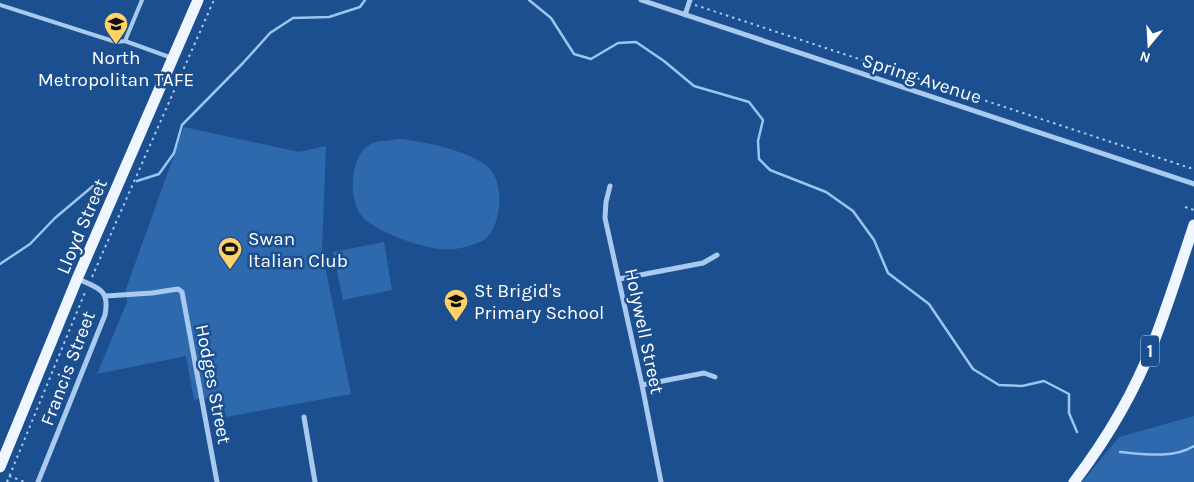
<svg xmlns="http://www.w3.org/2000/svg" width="1194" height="482" font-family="Karla,sans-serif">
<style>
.green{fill:#2e69ad}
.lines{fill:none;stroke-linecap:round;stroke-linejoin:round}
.stream{stroke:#9cc4f0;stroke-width:2.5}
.path{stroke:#a9c9ee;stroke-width:2;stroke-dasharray:2.5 4;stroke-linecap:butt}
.service{stroke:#a9c9ee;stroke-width:4}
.minor{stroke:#a9c9ee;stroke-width:5}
.primary{stroke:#f0f6ff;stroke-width:11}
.labels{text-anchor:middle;stroke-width:5;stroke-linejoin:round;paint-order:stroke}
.shield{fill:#1b4f8f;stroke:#bbcadd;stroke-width:1}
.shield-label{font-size:18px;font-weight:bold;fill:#fff}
.poi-label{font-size:19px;fill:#fff;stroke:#1b4f8f;text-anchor:start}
.street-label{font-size:19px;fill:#fff;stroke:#1b4f8f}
</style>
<rect width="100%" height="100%" fill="#1b4f8f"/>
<path class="green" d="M 184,127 L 299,152 L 326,146 L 322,251 L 351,394 L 226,417 L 221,395 L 194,400 L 186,356 L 97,374 L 127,302 L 126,289 Z
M 399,139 C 423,141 470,151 488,167 C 504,181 502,219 489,235 C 482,244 466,247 455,249 C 433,253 375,233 361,215 C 348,197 350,158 369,145 C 376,140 390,141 399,139 Z
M 384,242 L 392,290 L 343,300 L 333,252 Z
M 1194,416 L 1194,482 L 1082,482 L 1119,437 Z"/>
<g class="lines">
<path class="stream" d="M 529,0 L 551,18 L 574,54 L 591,59 L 618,43 L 636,42 L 664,61 L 694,86 L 749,102 L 763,120 L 758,141 L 759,159 L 770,170 L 826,192 L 853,211 L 874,240 L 888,273 L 929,304 L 973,369 L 999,385 L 1022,386 L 1044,381 L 1069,394 L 1069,413 L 1077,432
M 137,181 L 159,174 L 174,153 L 182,125 L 243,63 L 270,33 L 293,18 L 329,17 L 360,7 L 365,0
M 0,264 L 30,244 L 55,218 L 93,186
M 1120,452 C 1144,454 1172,459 1194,446"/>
<path class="path" d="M 695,5 L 1190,168 L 1194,166
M 1185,207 L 1194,210
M 92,277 L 214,0
M 9,476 L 25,482
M 7,482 L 86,290"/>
<path class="service" d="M 0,5 L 116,42 L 125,41 L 142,0
M 125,41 L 172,58"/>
<path class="minor" d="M 641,0 L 1194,184
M 685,15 L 690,0
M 610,186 L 606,202 L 605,218 L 642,385 L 661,482
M 619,279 L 703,263 L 717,255
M 106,296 L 152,293 L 178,289 L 182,292 L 217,482
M 642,385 L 704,373 L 715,377
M 304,417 L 315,482
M 38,482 L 105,315 C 110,289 98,288 78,279"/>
<path class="primary" d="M 0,467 L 77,279 L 198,0
M 1074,482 C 1106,440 1134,393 1153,344 C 1168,305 1181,264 1194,225"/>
</g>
<defs>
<symbol id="university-pin" viewBox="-11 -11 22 30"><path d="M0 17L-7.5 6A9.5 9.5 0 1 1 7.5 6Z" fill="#ffd166" stroke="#1b4f8f"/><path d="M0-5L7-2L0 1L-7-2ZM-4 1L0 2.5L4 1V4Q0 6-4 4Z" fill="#111"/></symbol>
<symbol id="stadium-pin" viewBox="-11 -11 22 30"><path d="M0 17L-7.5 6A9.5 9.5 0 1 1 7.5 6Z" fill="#ffd166" stroke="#1b4f8f"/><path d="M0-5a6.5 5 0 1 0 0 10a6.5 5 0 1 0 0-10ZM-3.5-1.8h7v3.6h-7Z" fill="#111"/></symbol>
<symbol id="school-pin" viewBox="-11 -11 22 30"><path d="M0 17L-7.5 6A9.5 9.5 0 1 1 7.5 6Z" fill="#ffd166" stroke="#1b4f8f"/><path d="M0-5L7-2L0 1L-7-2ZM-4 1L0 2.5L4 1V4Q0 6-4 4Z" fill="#111"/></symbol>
</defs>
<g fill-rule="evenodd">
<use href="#university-pin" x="102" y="10" width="28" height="38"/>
<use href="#stadium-pin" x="216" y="235" width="28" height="38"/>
<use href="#school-pin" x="442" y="287" width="28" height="38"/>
</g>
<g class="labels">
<rect class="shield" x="1141" y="335.5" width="18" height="31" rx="4"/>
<g class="shield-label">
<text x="1150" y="357">1</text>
</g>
<g class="poi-label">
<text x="116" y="64" text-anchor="middle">North<tspan x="116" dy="22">Metropolitan TAFE</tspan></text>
<text x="248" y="245">Swan<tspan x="248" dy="22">Italian Club</tspan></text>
<text x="474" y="297">St Brigid's<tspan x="474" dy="22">Primary School</tspan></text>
</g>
<g class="street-label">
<text transform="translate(922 78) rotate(18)" y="7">Spring Avenue</text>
<text transform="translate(81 226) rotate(-67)" y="7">Lloyd Street</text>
<text transform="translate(645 331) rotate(78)" y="7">Holywell Street</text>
<text transform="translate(67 368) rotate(-69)" y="7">Francis Street</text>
<text transform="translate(214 384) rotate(79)" y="7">Hodges Street</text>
</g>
</g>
<g transform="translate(1149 45) rotate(198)" stroke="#1b4f8f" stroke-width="4" paint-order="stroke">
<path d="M0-4L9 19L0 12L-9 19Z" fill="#ffffff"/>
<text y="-8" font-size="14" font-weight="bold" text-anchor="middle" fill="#ffffff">N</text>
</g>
</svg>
